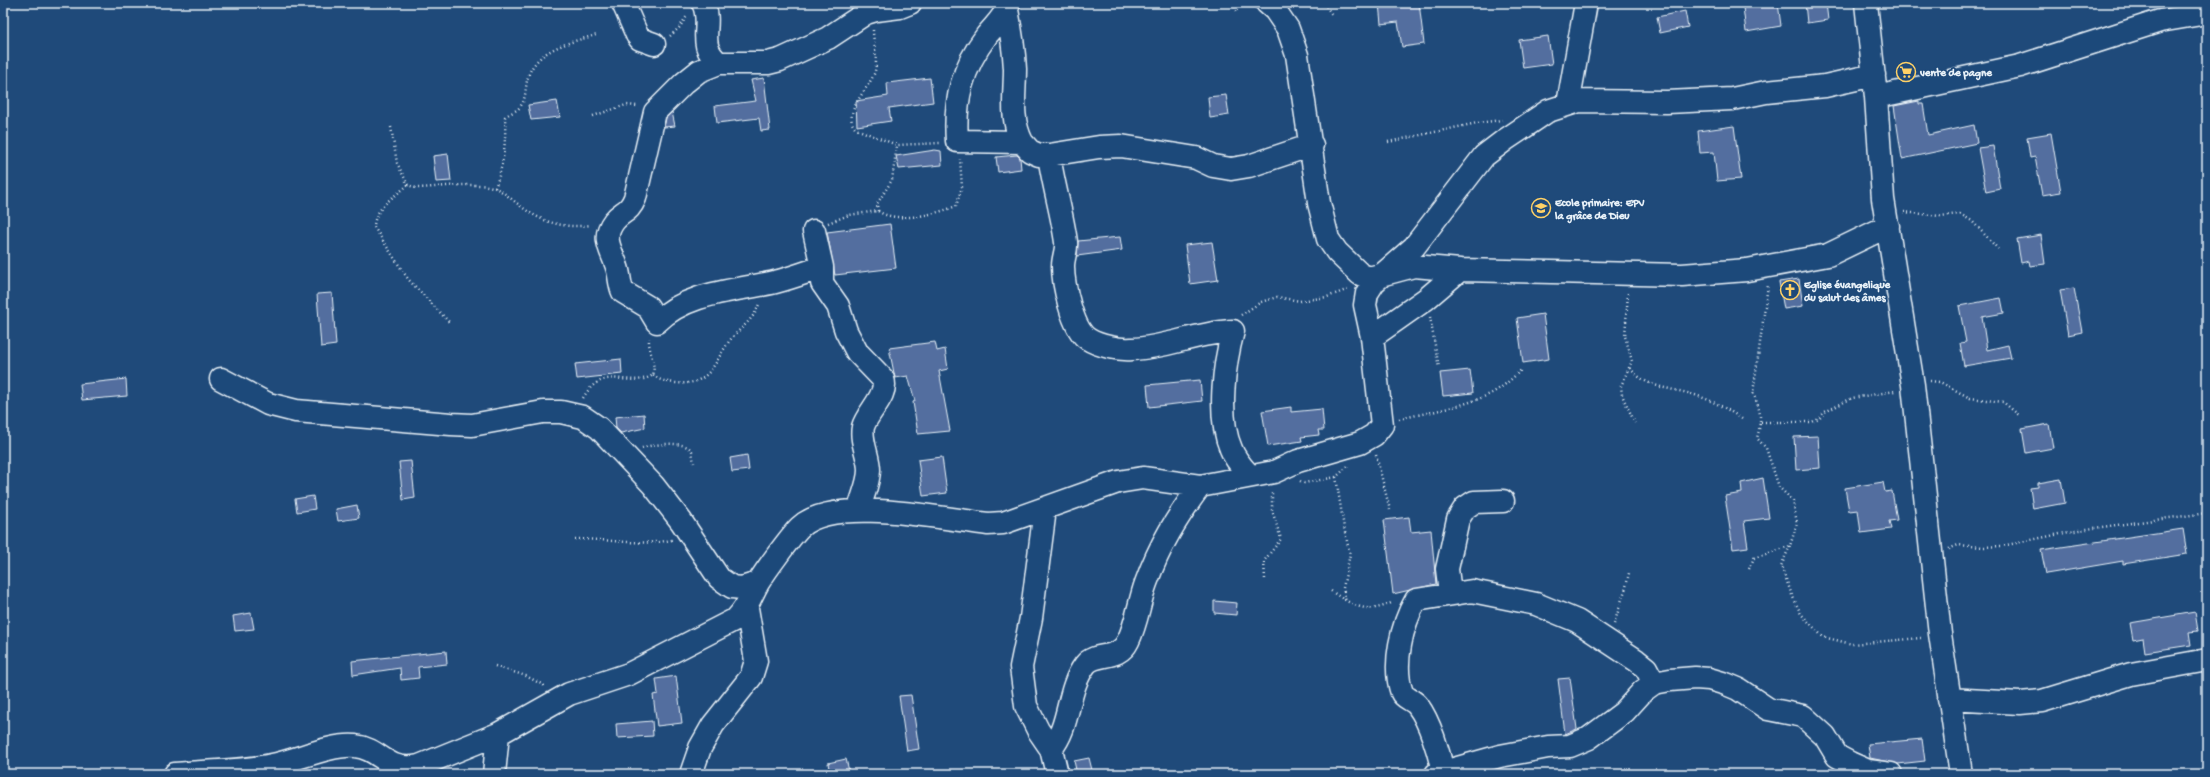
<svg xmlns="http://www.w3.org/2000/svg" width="2210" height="777" font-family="'Gochi Hand',sans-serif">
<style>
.building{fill:#536e9f;stroke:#e8f1f8}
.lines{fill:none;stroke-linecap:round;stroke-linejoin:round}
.minor-casing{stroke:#e8f1f8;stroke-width:25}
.path{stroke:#e8f1f8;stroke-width:2.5;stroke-dasharray:1 3;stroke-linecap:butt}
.minor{stroke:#1f4a7a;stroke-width:22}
.labels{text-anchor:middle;stroke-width:3.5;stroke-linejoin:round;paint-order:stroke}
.poi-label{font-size:11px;font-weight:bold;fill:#e8f1f8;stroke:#1f4a7a;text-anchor:start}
</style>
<rect width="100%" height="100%" fill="#1f4a7a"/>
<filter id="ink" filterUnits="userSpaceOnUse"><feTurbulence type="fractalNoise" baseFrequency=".025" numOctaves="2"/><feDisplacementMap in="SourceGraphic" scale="8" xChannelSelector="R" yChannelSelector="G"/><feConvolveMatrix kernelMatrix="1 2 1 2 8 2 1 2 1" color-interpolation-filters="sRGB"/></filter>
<g filter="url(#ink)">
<path class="building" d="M 1379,3 L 1419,3 L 1424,44 L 1402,47 L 1398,22 L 1381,24 Z
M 1778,3 L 1781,26 L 1746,32 L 1743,7 Z
M 1805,3 L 1826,3 L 1828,20 L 1807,23 Z
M 1685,11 L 1688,27 L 1660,33 L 1657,17 Z
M 1548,36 L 1552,64 L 1523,68 L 1519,40 Z
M 764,78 L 770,130 L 761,131 L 759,118 L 717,123 L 715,106 L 756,101 L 751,80 Z
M 930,78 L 933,102 L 889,108 L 891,121 L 857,126 L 856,101 L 888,96 L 887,83 Z
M 1226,95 L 1229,115 L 1210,118 L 1208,97 Z
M 557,101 L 560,117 L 531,120 L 528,105 Z
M 1919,101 L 1919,104 L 1923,104 L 1928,135 L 1974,125 L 1977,143 L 1902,159 L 1894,106 Z
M 672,112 L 675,126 L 664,127 L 666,118 Z
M 1734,126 L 1741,179 L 1717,181 L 1714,152 L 1700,153 L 1698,131 Z
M 2051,133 L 2061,192 L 2042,195 L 2035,157 L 2030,158 L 2027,137 Z
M 1993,146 L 2000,189 L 1986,192 L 1978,148 Z
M 935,150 L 941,151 L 942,165 L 899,169 L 896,156 Z
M 448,154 L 451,181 L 436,182 L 433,156 Z
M 1017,155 L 1020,158 L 1021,169 L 998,172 L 996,157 Z
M 890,224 L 896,268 L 835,275 L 827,232 Z
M 2041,235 L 2045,264 L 2030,266 L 2029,261 L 2021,263 L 2017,239 Z
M 1120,237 L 1122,250 L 1077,256 L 1078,241 Z
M 1212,242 L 1218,280 L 1190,284 L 1185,245 Z
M 1799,279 L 1803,306 L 1784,309 L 1779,282 Z
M 2074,288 L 2082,332 L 2068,335 L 2060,290 Z
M 332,293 L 336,345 L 321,347 L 317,294 Z
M 2001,298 L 2004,313 L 1982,317 L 1987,350 L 2008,345 L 2011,358 L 1964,366 L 1960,343 L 1966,342 L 1959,306 Z
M 1543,314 L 1549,359 L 1523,363 L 1517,318 Z
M 935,342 L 937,351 L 945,349 L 948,369 L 939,371 L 950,431 L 918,434 L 913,402 L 915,401 L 908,376 L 895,378 L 889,348 Z
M 621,359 L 622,374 L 577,379 L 575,364 Z
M 1470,370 L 1473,393 L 1443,396 L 1440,373 Z
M 126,379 L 127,396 L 82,400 L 80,384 Z
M 1200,380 L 1202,401 L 1149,407 L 1147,385 Z
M 1291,407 L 1291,412 L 1322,409 L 1324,430 L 1318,430 L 1319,435 L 1301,437 L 1302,441 L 1268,446 L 1262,411 Z
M 644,414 L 645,428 L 621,433 L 616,428 L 615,417 Z
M 2049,424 L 2053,448 L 2026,453 L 2022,429 Z
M 1818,436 L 1820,468 L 1796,470 L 1794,437 Z
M 747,455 L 749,470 L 732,472 L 730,458 Z
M 942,457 L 947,493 L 923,496 L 918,460 Z
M 411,461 L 415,498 L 403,500 L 399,462 Z
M 1763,478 L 1769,518 L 1744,521 L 1748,547 L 1733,549 L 1725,496 L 1742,493 L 1741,483 Z
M 2061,479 L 2065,503 L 2033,509 L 2030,488 L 2038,487 L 2038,483 Z
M 1883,482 L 1885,492 L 1892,491 L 1897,520 L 1889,521 L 1891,529 L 1861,533 L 1858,510 L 1849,511 L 1845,488 Z
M 313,496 L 315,509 L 297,512 L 295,499 Z
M 357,505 L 359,518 L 338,521 L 336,509 Z
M 1409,517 L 1411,532 L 1431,530 L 1436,584 L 1393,594 L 1384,520 Z
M 2183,529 L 2187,554 L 2123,564 L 2123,561 L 2046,574 L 2041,550 Z
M 1214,601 L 1237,603 L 1236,615 L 1214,613 Z
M 2195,612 L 2198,631 L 2189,632 L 2191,645 L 2145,652 L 2143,638 L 2133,640 L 2130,623 Z
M 251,613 L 254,629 L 235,631 L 233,616 Z
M 446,651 L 447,664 L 418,667 L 419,678 L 401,680 L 400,668 L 353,675 L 352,661 Z
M 676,676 L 682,723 L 657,726 L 653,695 L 658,694 L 656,679 Z
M 1570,678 L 1577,729 L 1565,734 L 1558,679 Z
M 911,695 L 919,749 L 907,751 L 899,696 Z
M 652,721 L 653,736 L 617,738 L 616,724 Z
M 1922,739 L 1925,761 L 1898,764 L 1870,758 L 1868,744 Z
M 1089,758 L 1093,774 L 1077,774 L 1074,761 Z
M 846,759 L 849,771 L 830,774 L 828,763 Z"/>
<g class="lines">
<defs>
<path id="minor" d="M 623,3 L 637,35 L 640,39 L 654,44
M 703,3 C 714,25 695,44 719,63
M 1009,3 C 1006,16 995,25 987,35 C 962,68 954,100 957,141 L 1022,142 L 1030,151 L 1039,155 L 1049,155 L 1099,147 L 1121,146 L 1196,158 L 1213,166 L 1231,169 L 1249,166 L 1312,145
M 1267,3 L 1275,10 L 1288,29 L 1297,55 L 1319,203 L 1328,239 L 1337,252 L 1360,274 L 1369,278 L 1414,266 L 1460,270
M 1866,3 L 1876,97 L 1883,199 L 1913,385 L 1940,634 L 1961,774
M 1007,10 C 1011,30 1014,49 1015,69 C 1015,95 1010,118 1022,142
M 1876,97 L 2020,66 L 2160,21 L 2207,13
M 1568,104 L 1586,3
M 1049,155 C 1053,184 1062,213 1066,242 C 1067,250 1063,258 1063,266 C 1063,283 1072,329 1088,339 C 1099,346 1119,350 1132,349 C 1166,348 1199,332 1233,331 C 1224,364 1217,417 1231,449 C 1235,460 1243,468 1250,476
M 814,231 L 822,267 L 822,283 L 838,306 L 846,331 L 857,352 L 883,379 C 889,395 867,412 863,427 C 860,441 869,456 869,470 C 869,483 862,497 859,509
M 822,267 C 807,272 791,278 775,282 C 736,291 687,292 657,322 L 648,307 L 623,292 C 619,284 620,275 617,267 C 611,249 601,238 614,221 C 622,211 629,213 635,198 L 655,112 L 684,83 L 699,71 L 719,63 L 768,63 L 780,60 L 828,38 L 866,13 L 876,10 L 900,7 L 910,3
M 1372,337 L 1365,305 L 1367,293 L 1374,282 L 1414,247 L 1484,156 L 1505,140 L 1548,111 L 1579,101 L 1667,102 L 1732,99 L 1766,92 L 1825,86 L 1874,75
M 221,379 L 268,404 L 296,411 L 451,424 L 472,425 L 543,412 L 561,412 L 583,417 L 599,428 L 653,485 L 681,521 L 719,578 L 732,587 L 742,588 L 758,583
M 1045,509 L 1031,618 L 1021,667 L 1026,706 L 1038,730 L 1051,749 L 1057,774
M 1450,593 L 1447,569 L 1458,519 L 1465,508 L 1474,502 L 1503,501
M 1949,699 L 2020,703 L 2042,701 L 2131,674 L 2207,660
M 1051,749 C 1071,725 1066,691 1085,665 C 1095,651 1118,662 1128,641 C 1137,623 1139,602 1146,583 C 1160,544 1176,519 1200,486
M 1443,772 C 1439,753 1430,722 1418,706 C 1414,700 1404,698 1402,693 C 1392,665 1402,624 1416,600 L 1472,591 L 1536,604 L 1577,621 L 1636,660 L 1646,668 L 1654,683 L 1670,680 L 1695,678 L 1709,679 L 1726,684 L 1738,689 L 1768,709 L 1803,716 L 1825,736 L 1837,756 L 1850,763 L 1868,771 L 1891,774
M 175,774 C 207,770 241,772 272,765 C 297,760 330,744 355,746 C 382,749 386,773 419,766 L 498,734 L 569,694 L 629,674 L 736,619 C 748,607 750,597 758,583 C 766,570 790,537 800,527 C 833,495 944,519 988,524 L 1003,523 L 1118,482 L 1143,478 L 1200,486 L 1274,472 L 1298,461 L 1360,443 L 1374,435 L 1382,425 L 1372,337 L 1426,299 L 1460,270 L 1682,275 L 1747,270 L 1828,255 L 1888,226
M 494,774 L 498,734
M 691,774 L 700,748 L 713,725 L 751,677 L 756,661 L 747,608
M 1436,774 L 1500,756 L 1548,747 L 1570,746 L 1589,738 L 1624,712 L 1643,691 L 1654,683"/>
</defs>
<use href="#minor" class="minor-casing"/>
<path class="path" d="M 1233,3 L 1238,13
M 1324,3 L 1332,15
M 873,30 C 873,42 878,58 875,71 C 871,87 840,114 856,129 L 897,145 L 940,143
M 670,36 L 679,28 L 687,16
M 593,116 L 626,105 L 637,106
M 391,127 L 397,163 L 408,185 L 416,188 C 435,188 479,181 495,188 C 503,191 511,199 518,204 C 540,222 563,229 591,225
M 1388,142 L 1477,123 L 1502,120
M 408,185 C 395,196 374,208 374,227 L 408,279 L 449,322
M 495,188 C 504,164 506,142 505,117 C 508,114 514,112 518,109 C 528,100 524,86 529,74 C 539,48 572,42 596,35
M 878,211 L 877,204 L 892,180 L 897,145
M 1904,212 L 1940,216 L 1960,214 L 1972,221 L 1998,249
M 828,223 L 849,215 L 878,211 C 896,224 937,214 956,206 L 962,187 L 960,159
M 1628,293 L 1625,336 L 1632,361 L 1621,386 L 1622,395 L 1635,423
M 1241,315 L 1261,302 L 1277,297 L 1300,301 L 1327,297 L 1349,289
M 1430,317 L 1439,368
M 1630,368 C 1647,390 1672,387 1698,396 C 1713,401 1728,409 1742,419
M 653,375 C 660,381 667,382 676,383 C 712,386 713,362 731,339 C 741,327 754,320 759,304
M 1930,381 L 1940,382 L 1970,398 L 2003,402 L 2020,416
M 583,398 C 604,362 629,390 653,375 C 656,364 648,350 649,338
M 1399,419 C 1429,412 1464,407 1492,393 C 1503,387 1512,379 1521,370
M 1761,422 L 1812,422 L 1819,419 L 1825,412 L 1852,398 L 1895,391
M 642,448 C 654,444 685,440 692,451 L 694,463
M 1376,455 L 1390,510
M 1336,477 L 1344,528 L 1350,554 L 1343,588 L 1346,602
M 1300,481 L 1304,483 L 1336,477 L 1348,466
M 575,539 C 608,539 640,546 672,540
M 1790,546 L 1781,566 L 1792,595 L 1801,614 L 1823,637 L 1852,644 L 1921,638
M 1949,549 L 1958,545 L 1983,547 L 2002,546 L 2079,530 L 2207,513
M 1749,569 L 1754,558 L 1790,546 L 1797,523 L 1793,501 L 1779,487 L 1766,448 L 1757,438 C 1762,419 1761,411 1753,393 L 1768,285
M 1265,579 L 1264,561 L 1281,539 L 1272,510 L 1272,491
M 1331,591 C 1353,606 1368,615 1393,602
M 1614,624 L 1626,587 L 1629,573
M 495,666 L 526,676 L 545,686"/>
<use href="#minor" class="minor"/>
</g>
</g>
<defs>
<symbol id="supermarket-ring" viewBox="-11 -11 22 22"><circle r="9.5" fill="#1f4a7a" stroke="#ffd166" stroke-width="1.5"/><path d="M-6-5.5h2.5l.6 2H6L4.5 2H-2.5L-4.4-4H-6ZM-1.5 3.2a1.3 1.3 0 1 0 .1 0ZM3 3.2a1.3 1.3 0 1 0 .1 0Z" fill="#ffd166"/></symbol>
<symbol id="school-ring" viewBox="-11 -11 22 22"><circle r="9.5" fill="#1f4a7a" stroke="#ffd166" stroke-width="1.5"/><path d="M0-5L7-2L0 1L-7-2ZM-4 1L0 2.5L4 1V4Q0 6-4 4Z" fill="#ffd166"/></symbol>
<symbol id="church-ring" viewBox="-11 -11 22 22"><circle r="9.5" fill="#1f4a7a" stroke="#ffd166" stroke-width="1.5"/><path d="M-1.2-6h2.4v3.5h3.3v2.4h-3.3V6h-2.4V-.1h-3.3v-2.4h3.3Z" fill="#ffd166"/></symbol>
</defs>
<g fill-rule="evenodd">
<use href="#supermarket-ring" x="1895" y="61" width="22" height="22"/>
<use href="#school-ring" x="1530" y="197" width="22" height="22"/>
<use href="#church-ring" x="1779" y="279" width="22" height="22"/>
</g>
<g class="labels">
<g class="poi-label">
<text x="1920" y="76">vente de pagne</text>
<text x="1555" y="206">Ecole primaire: EPV<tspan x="1555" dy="13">la grâce de Dieu</tspan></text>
<text x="1804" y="288">Eglise évangelique<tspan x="1804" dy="13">du salut des âmes</tspan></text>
</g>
</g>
<rect width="2210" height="777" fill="none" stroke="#1f4a7a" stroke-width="16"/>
<rect x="8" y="8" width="2194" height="761" fill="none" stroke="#e8f1f8" stroke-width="1.5" filter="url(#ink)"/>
</svg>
